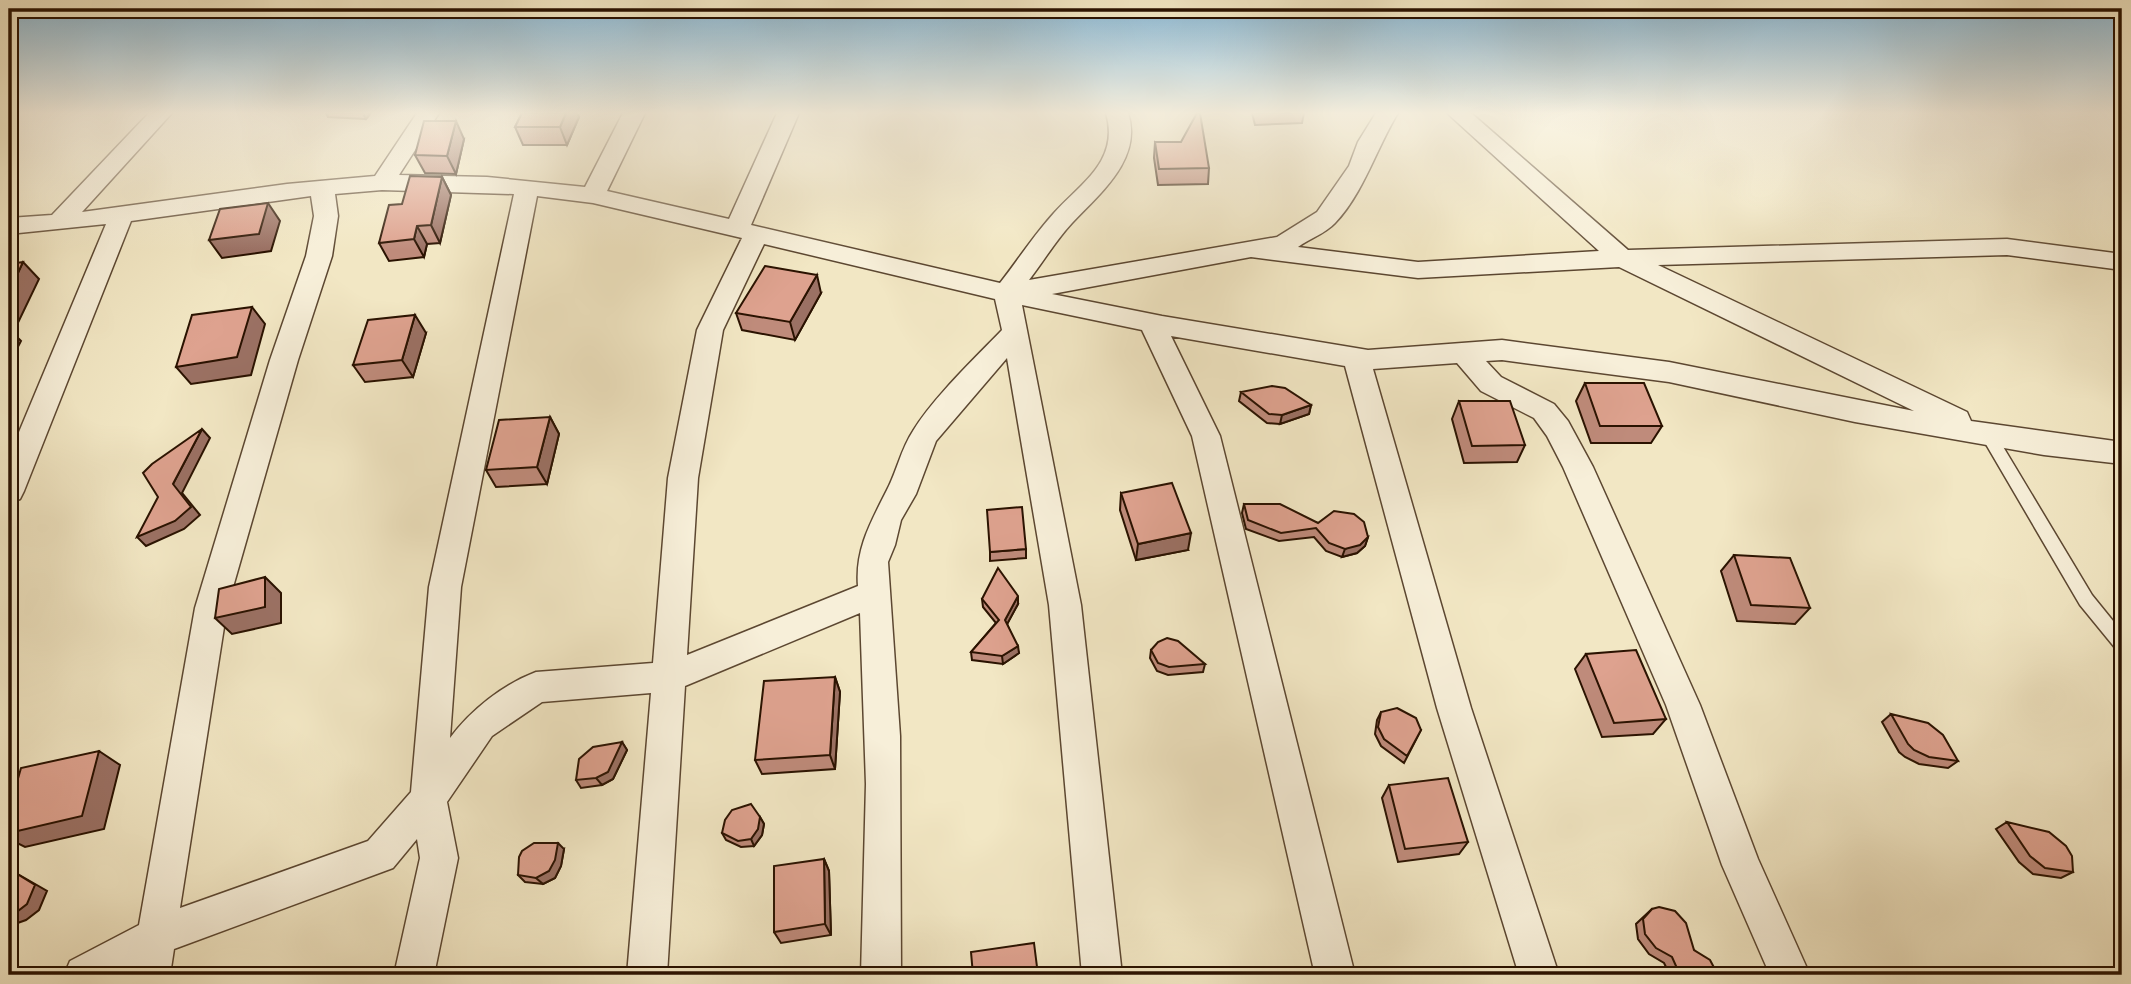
<svg xmlns="http://www.w3.org/2000/svg" width="2131" height="984" font-family="Vollkorn,serif">
<style>
.lines{fill:none;stroke-linecap:round;stroke-linejoin:round}
.service-casing{stroke:#5c4731;stroke-width:3}
.minor-casing{stroke:#5c4731;stroke-width:3}
.service{fill:#f7efd9;fill-rule:evenodd}
.minor{fill:#f7efd9;fill-rule:evenodd}
.wall{fill:#bf8b7b;stroke:#2a1200;stroke-width:2}
.shaded-wall{fill:#9b7164;stroke:#2a1200;stroke-width:2}
.building{fill:#dea28f;stroke:#2a1200;stroke-width:2}
</style>
<rect width="100%" height="100%" fill="#f2e7c4"/>
<filter id="stains"><feTurbulence type="fractalNoise" baseFrequency=".00286" numOctaves="4"/><feColorMatrix values="0 0 0 0 .2 0 0 0 0 .09 0 0 0 0 .02 0 0 0 .5 -.17"/></filter>
<radialGradient id="worn" r=".72"><stop offset=".6" stop-color="#630" stop-opacity="0"/><stop offset="1" stop-color="#630" stop-opacity=".3"/></radialGradient>
<g class="lines">
<defs>
<path id="service" d="M 1988,428 L 1993,430 L 2092,595 L 2122,632 L 2122,651 L 2116,649 L 2080,605 L 1980,434 Z"/>
<path id="minor" d="M 149,113 L 172,113 L 82,212 L 287,184 L 375,176 L 417,113 L 439,113 L 399,175 L 487,177 L 585,187 L 623,113 L 645,113 L 607,191 L 729,219 L 777,113 L 799,113 L 751,225 L 1000,283 C 1018,260 1034,235 1054,213 C 1081,183 1120,161 1106,113 L 1128,113 C 1143,159 1100,193 1072,223 C 1056,240 1043,262 1029,280 L 1277,237 L 1317,212 L 1349,166 L 1358,142 L 1376,113 L 1398,113 C 1377,147 1363,194 1335,223 C 1326,233 1309,239 1298,247 L 1418,262 L 1599,251 L 1447,113 L 1471,113 L 1628,250 L 2007,239 L 2122,254 L 2122,270 L 2007,255 L 1658,265 L 1967,412 L 1971,421 L 2122,442 L 2122,464 L 2044,455 L 1855,422 L 1669,382 L 1502,360 L 1486,361 L 1501,377 L 1554,404 L 1568,421 L 1593,467 L 1700,705 L 1758,859 L 1810,975 L 1770,975 L 1722,865 L 1666,705 L 1563,467 L 1547,436 L 1534,418 L 1481,391 L 1457,363 L 1373,369 L 1471,708 L 1559,975 L 1519,975 L 1437,708 L 1345,366 L 1171,336 L 1220,436 L 1355,975 L 1315,975 L 1192,436 L 1142,330 L 1022,305 L 1081,605 L 1122,975 L 1082,975 L 1049,605 L 1007,358 L 936,441 L 916,494 L 901,520 L 895,545 L 888,562 L 900,736 L 901,975 L 861,975 L 866,784 L 860,613 L 685,686 L 667,975 L 627,975 L 651,693 L 542,702 L 492,736 L 447,802 L 458,858 L 434,975 L 394,975 L 420,858 L 417,839 L 393,868 L 174,949 L 170,975 L 130,975 L 131,971 L 123,975 L 64,975 L 70,961 L 139,925 L 195,608 L 270,360 L 306,256 L 314,216 L 311,196 L 131,221 L 24,491 L 20,499 L 9,503 L 9,456 L 106,224 L 9,234 L 9,218 L 52,215 ZM 382,190 L 514,194 L 429,587 L 411,792 L 368,841 L 180,908 L 227,608 L 298,360 L 332,256 L 338,216 L 335,194 ZM 537,196 L 593,203 L 742,238 L 697,330 L 668,478 L 653,663 L 536,672 C 502,685 471,710 450,738 L 461,587 ZM 764,244 L 995,299 L 1002,330 C 975,358 933,398 913,431 C 901,449 897,471 887,490 C 871,522 855,549 858,586 L 687,655 L 698,478 L 723,330 ZM 1251,257 L 1418,278 L 1619,267 L 1914,411 L 1669,362 L 1502,340 L 1368,350 L 1162,316 L 1052,294 Z"/>
</defs>
<use href="#service" class="service-casing"/>
<use href="#minor" class="minor-casing"/>
<use href="#service" class="service"/>
<use href="#minor" class="minor"/>
</g>
<path class="wall" d="M 326,113 L 371,113 L 366,119 L 328,117 Z
M 522,113 L 577,113 L 579,117 L 567,145 L 523,145 L 515,127 Z
M 1252,113 L 1304,113 L 1302,123 L 1255,125 Z
M 464,139 L 456,174 L 425,173 L 415,155 Z
M 1155,142 L 1209,168 L 1208,184 L 1158,185 L 1154,158 Z
M 442,177 L 451,195 L 440,243 L 427,244 L 424,257 L 389,261 L 379,243 L 402,204 Z
M 821,293 L 795,340 L 742,330 L 736,313 Z
M 426,333 L 413,377 L 365,382 L 353,365 Z
M 1585,383 L 1662,426 L 1651,443 L 1591,443 L 1576,401 Z
M 1241,392 L 1311,405 L 1309,414 L 1280,424 L 1267,423 L 1239,401 Z
M 1459,401 L 1525,445 L 1517,462 L 1464,463 L 1452,419 Z
M 550,417 L 559,434 L 547,484 L 496,487 L 486,470 Z
M 1121,493 L 1188,550 L 1136,560 L 1120,510 Z
M 1244,504 L 1318,523 L 1368,537 L 1365,546 L 1357,553 L 1342,557 L 1326,551 L 1314,537 L 1279,541 L 1246,529 L 1242,513 Z
M 1026,549 L 1026,558 L 990,561 L 990,552 Z
M 1734,555 L 1810,608 L 1795,624 L 1737,621 L 1721,571 Z
M 982,599 L 1018,604 L 1007,624 L 1019,653 L 1003,664 L 972,660 L 971,652 L 996,623 L 983,607 Z
M 1151,650 L 1205,664 L 1203,672 L 1168,675 L 1157,671 L 1150,658 Z
M 1586,654 L 1666,719 L 1653,734 L 1602,737 L 1575,669 Z
M 835,677 L 840,692 L 835,769 L 762,774 L 755,760 Z
M 1381,712 L 1421,730 L 1404,763 L 1381,746 L 1375,734 L 1377,720 Z
M 1891,714 L 1958,761 L 1948,768 L 1919,764 L 1905,757 L 1899,752 L 1882,722 Z
M 622,742 L 627,750 L 613,779 L 602,785 L 581,788 L 576,780 Z
M 1389,785 L 1468,842 L 1459,854 L 1398,862 L 1382,798 Z
M 760,817 L 764,824 L 762,835 L 754,846 L 741,847 L 726,840 L 722,833 Z
M 2007,822 L 2073,872 L 2061,878 L 2033,874 L 2019,862 L 1996,829 Z
M 564,849 L 561,866 L 555,878 L 543,884 L 525,882 L 518,875 Z
M 824,859 L 829,871 L 831,935 L 781,943 L 774,932 Z
M 1652,909 L 1694,950 L 1718,975 L 1670,975 L 1664,963 L 1649,954 L 1638,939 L 1636,924 Z"/>
<path class="shaded-wall" d="M 363,113 L 371,113 L 366,119 Z
M 566,113 L 577,113 L 579,117 L 567,145 L 560,127 Z
M 456,121 L 464,139 L 456,174 L 447,156 Z
M 442,177 L 451,195 L 440,243 L 431,225 Z
M 268,203 L 280,221 L 271,251 L 222,258 L 209,240 Z
M 417,226 L 427,244 L 424,257 L 414,239 Z
M 23,262 L 39,279 L 13,333 L 21,341 L 9,364 L 9,292 Z
M 817,275 L 821,293 L 795,340 L 790,322 Z
M 252,307 L 265,324 L 251,375 L 191,384 L 176,367 Z
M 415,315 L 426,333 L 413,377 L 402,360 Z
M 1311,405 L 1309,414 L 1280,424 L 1282,415 Z
M 550,417 L 559,434 L 547,484 L 537,467 Z
M 202,429 L 210,438 L 182,493 L 200,515 L 184,529 L 146,546 L 137,537 L 173,484 Z
M 1191,533 L 1188,550 L 1136,560 L 1138,544 Z
M 1368,537 L 1365,546 L 1357,553 L 1342,557 L 1345,549 Z
M 265,577 L 281,593 L 281,623 L 232,634 L 215,618 Z
M 1018,596 L 1018,604 L 1005,628 L 1005,620 Z
M 1018,646 L 1019,653 L 1003,664 L 1002,656 Z
M 835,677 L 840,692 L 835,769 L 830,755 Z
M 622,742 L 627,750 L 613,779 L 602,785 L 596,778 Z
M 99,751 L 120,765 L 104,829 L 25,847 L 9,839 L 9,833 Z
M 760,817 L 764,824 L 762,835 L 754,846 L 751,839 Z
M 558,843 L 564,849 L 561,866 L 555,878 L 543,884 L 536,878 Z
M 824,859 L 829,871 L 831,935 L 825,924 Z
M 9,869 L 47,891 L 39,910 L 26,920 L 9,926 Z"/>
<path class="building" d="M 522,113 L 566,113 L 560,127 L 515,127 Z
M 1197,113 L 1200,113 L 1209,168 L 1159,169 L 1155,142 L 1181,142 Z
M 424,121 L 456,121 L 447,156 L 415,155 Z
M 410,176 L 442,177 L 431,225 L 417,226 L 414,239 L 379,243 L 389,205 L 402,204 Z
M 268,203 L 259,234 L 209,240 L 220,209 Z
M 23,262 L 9,292 L 9,264 Z
M 765,266 L 817,275 L 790,322 L 736,313 Z
M 252,307 L 237,357 L 176,367 L 192,315 Z
M 415,315 L 402,360 L 353,365 L 368,320 Z
M 1585,383 L 1644,383 L 1662,426 L 1600,426 Z
M 1272,386 L 1285,388 L 1311,405 L 1282,415 L 1269,414 L 1241,392 Z
M 1459,401 L 1510,401 L 1525,445 L 1472,446 Z
M 550,417 L 537,467 L 486,470 L 499,420 Z
M 202,429 L 173,484 L 191,507 L 175,521 L 137,537 L 158,497 L 143,473 L 152,464 Z
M 1172,483 L 1191,533 L 1138,544 L 1121,493 Z
M 1244,504 L 1280,504 L 1318,523 L 1334,511 L 1354,514 L 1364,522 L 1368,537 L 1360,545 L 1345,549 L 1329,543 L 1316,528 L 1281,533 L 1248,520 Z
M 1022,507 L 1026,549 L 990,552 L 987,510 Z
M 1734,555 L 1790,558 L 1810,608 L 1751,605 Z
M 998,568 L 1018,596 L 1005,620 L 1018,646 L 1002,656 L 971,652 L 999,620 L 982,599 Z
M 265,577 L 265,607 L 215,618 L 219,589 Z
M 1167,638 L 1178,641 L 1205,664 L 1169,667 L 1158,663 L 1151,650 L 1158,642 Z
M 1636,650 L 1666,719 L 1614,723 L 1586,654 Z
M 835,677 L 830,755 L 755,760 L 764,681 Z
M 1397,708 L 1416,718 L 1421,730 L 1407,756 L 1384,739 L 1378,727 L 1381,712 Z
M 1891,714 L 1928,723 L 1943,735 L 1958,761 L 1929,757 L 1914,750 L 1908,744 Z
M 622,742 L 608,772 L 596,778 L 576,780 L 579,759 L 593,747 Z
M 99,751 L 82,816 L 9,833 L 9,810 L 21,768 Z
M 1448,778 L 1468,842 L 1405,849 L 1389,785 Z
M 751,804 L 760,817 L 758,829 L 751,839 L 738,841 L 722,833 L 725,820 L 732,810 Z
M 2007,822 L 2049,832 L 2066,846 L 2072,856 L 2073,872 L 2045,868 L 2030,856 Z
M 534,843 L 558,843 L 555,860 L 549,871 L 536,878 L 518,875 L 519,857 L 522,851 Z
M 824,859 L 825,924 L 774,932 L 774,866 Z
M 9,869 L 35,885 L 27,904 L 14,914 L 9,916 Z
M 1659,907 L 1675,911 L 1686,923 L 1694,950 L 1710,960 L 1718,975 L 1680,975 L 1672,957 L 1656,948 L 1645,934 L 1643,919 L 1652,909 Z
M 1034,943 L 1038,975 L 973,975 L 971,952 Z"/>
<linearGradient id="sky" x2="0" y2="1"><stop stop-color="#89b8d5"/><stop offset="0.45" stop-color="#f9f4e4"/><stop offset="1" stop-color="#f9f4e4" stop-opacity="0"/></linearGradient>
<rect width="2131" height="251" fill="url(#sky)"/>
<rect width="2131" height="984" fill="none" stroke="#f2e7c4" stroke-width="35"/>
<rect x="10" y="10" width="2110" height="963" fill="none" stroke="#2a1200" stroke-width="3.5"/>
<rect x="18" y="18" width="2096" height="949" fill="none" stroke="#2a1200" stroke-width="2"/>
<rect width="100%" height="100%" filter="url(#stains)"/>
<rect width="100%" height="100%" fill="url(#worn)"/>
</svg>
